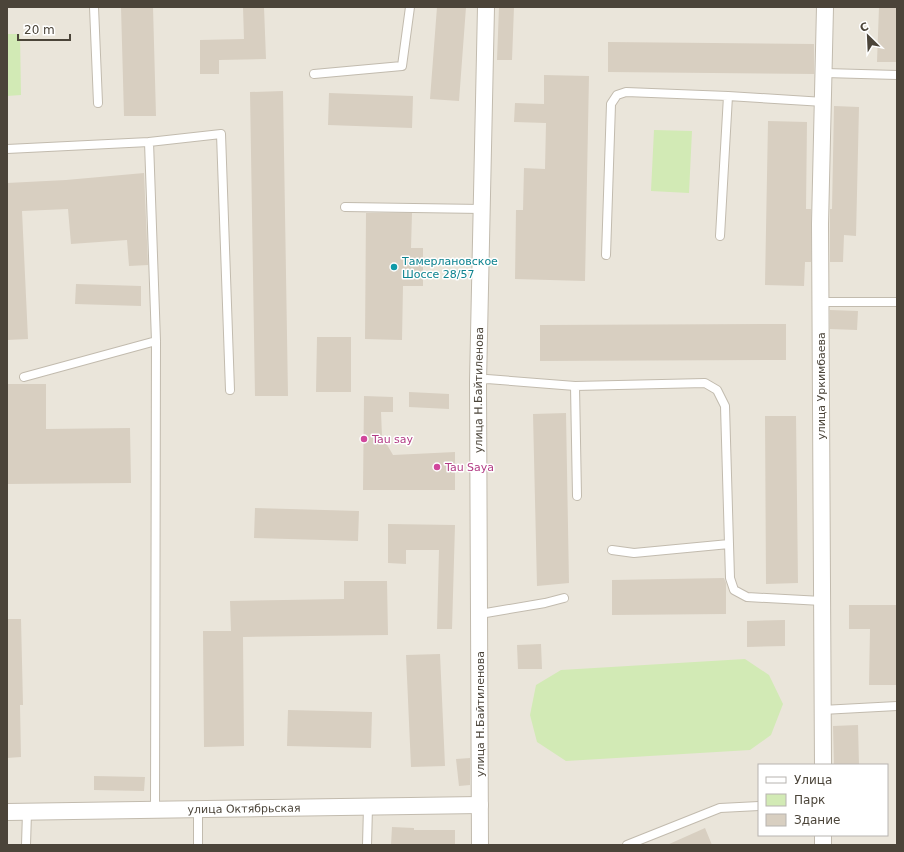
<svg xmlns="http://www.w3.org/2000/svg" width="904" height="852" font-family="'DejaVu Sans',sans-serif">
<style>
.residential{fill:#eae5da;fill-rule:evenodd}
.green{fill:#d2eab5}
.building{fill:#d8cfc1}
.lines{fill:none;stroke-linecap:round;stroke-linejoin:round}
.service-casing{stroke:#c2bbae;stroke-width:10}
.minor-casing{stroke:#c2bbae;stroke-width:18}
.service{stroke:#fff;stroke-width:8}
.minor{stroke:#fff;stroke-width:16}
.culture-dot{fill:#0f9aa8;stroke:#fff;stroke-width:1.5}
.hotel-dot{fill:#d1479c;stroke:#fff;stroke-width:1.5}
.labels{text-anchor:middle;stroke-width:3;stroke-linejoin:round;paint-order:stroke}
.culture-label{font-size:11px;fill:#0d838f;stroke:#fff;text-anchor:start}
.street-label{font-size:11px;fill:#4b4439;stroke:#fff}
.hotel-label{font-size:11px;fill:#b23c85;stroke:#fff;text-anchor:start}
</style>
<rect width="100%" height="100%" fill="#f6f3ec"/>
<path class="residential" d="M 7,7 L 897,7 L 897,845 L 7,845 ZM 759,765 L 887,765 L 887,835 L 759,835 Z"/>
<path class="green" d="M 7,34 L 20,34 L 21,95 L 7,96 Z
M 654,130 L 692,131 L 689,193 L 651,191 Z
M 745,659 L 769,675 L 783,704 L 771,735 L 750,750 L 566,761 L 537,742 L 530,715 L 536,685 L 561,670 Z"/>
<path class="building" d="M 121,7 L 153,7 L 156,116 L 124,116 Z
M 243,7 L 264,7 L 266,59 L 219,60 L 219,74 L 200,74 L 200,40 L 244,39 Z
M 437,7 L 466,7 L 459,101 L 430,99 Z
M 499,7 L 514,7 L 512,60 L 497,60 Z
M 879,7 L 897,7 L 897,62 L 877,62 Z
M 608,42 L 814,44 L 814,74 L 608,72 Z
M 544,75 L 589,76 L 585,281 L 515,279 L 516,210 L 523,210 L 524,168 L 545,169 L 546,123 L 514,122 L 515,103 L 544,104 Z
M 283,91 L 288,396 L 255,396 L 250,92 Z
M 329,93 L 413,96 L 412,128 L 328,125 Z
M 834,106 L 859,107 L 856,236 L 844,235 L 843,262 L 830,262 L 830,209 L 832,209 Z
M 768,121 L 807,122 L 806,209 L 811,209 L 811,262 L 805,262 L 804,286 L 765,285 Z
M 144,173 L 148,265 L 129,266 L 127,240 L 71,244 L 68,209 L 22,211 L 28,339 L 7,340 L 7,183 L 66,180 Z
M 366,213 L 412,213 L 411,248 L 423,248 L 423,286 L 403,286 L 402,340 L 365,339 Z
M 76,284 L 141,286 L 141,306 L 75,304 Z
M 830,310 L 858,311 L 857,330 L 830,329 Z
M 786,324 L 786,360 L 540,361 L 540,325 Z
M 317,337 L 351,337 L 351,392 L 316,392 Z
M 7,384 L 46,384 L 46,429 L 130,428 L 131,483 L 7,484 Z
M 409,392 L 449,394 L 449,409 L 409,407 Z
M 364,396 L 393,397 L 393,412 L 381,412 L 382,436 L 393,455 L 455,452 L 455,490 L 363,490 Z
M 566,413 L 569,583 L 537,586 L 533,414 Z
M 765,416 L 796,416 L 798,583 L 766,584 Z
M 255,508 L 359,511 L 358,541 L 254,538 Z
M 388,524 L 455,525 L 452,629 L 437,629 L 439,550 L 406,550 L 406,564 L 388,563 Z
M 724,578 L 726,583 L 726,614 L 612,615 L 612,580 Z
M 344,581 L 387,581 L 388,635 L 243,637 L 244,746 L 204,747 L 203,631 L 231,631 L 230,601 L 344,599 Z
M 849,605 L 897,605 L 897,685 L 869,685 L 870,629 L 849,629 Z
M 7,619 L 21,619 L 23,705 L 20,705 L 21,757 L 7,758 Z
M 785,620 L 785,646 L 747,647 L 747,621 Z
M 541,644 L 542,669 L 518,669 L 517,645 Z
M 440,654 L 445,766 L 411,767 L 406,655 Z
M 288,710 L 372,712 L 371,748 L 287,746 Z
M 858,725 L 859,765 L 834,765 L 833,726 Z
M 470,758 L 470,785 L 459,786 L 456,759 Z
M 94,776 L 145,777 L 144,791 L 94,790 Z
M 392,827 L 414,828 L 414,830 L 455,830 L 455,845 L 391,845 Z
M 705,828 L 712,845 L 667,845 Z"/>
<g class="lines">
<defs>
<path id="service" d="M 94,7 L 98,103
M 825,73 L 897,75
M 314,74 L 402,66 L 410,7
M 149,142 L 221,134 L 230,390
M 7,149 L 149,142 L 156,341 L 155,810
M 345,207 L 482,209
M 720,236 L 728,96
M 606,255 L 611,104 L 617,95 L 626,92 L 728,96 L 824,102
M 821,302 L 897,302
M 24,377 L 156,341
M 478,382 L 487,379 L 575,386 L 705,383 L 717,390 L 725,406 L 729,544 L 634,553 L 612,550
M 575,386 L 577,496
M 729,544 L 730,578 L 734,590 L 747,597 L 822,601
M 480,614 L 545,603 L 564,598
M 822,710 L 897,706
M 26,845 L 27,812
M 198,845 L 198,809
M 367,845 L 368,807
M 627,845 L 720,808 L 759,806"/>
<g id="minor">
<path d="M 823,765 L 820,224 L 825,7"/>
<path id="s1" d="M 7,812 L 480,805"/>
<path d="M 823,835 L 823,845"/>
<path id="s2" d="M 480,845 L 478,382 L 486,7"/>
</g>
</defs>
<use href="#service" class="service-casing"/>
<use href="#minor" class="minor-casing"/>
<use href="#service" class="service"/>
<use href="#minor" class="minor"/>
</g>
<circle class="culture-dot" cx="394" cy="267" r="4"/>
<g class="hotel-dot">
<circle cx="364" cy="439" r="4"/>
<circle cx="437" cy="467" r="4"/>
</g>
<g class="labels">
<g class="culture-label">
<text x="402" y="265">Тамерлановское<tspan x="402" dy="13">Шоссе 28/57</tspan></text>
</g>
<g class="street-label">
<text transform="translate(821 386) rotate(-90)" y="4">улица Уркимбаева</text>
<text dy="4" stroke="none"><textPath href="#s2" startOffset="455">улица Н.Байтиленова</textPath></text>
<text transform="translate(480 714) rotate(-90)" y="4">улица Н.Байтиленова</text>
<text dy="4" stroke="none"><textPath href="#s1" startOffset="237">улица Октябрьская</textPath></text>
</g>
<g class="hotel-label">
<text x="372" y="443">Tau say</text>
<text x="445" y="471">Tau Saya</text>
</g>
</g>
<rect width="904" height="852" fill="none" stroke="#4b4439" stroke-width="16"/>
<rect x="758" y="764" width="130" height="72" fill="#ffffff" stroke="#b7b4b0"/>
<rect x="766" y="777" width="20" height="6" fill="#ffffff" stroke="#b7b4b0"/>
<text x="794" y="784" font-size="12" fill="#4b4439">Улица</text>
<rect x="766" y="794" width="20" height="12" fill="#d2eab5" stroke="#b7b4b0"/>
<text x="794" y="804" font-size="12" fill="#4b4439">Парк</text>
<rect x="766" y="814" width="20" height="12" fill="#d8cfc1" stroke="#b7b4b0"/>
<text x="794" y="824" font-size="12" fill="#4b4439">Здание</text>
<g transform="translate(868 36) rotate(336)" stroke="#ffffff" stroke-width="3" paint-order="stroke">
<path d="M0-3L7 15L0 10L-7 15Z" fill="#4b4439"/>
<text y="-6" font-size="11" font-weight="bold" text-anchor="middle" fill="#4b4439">С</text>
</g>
<path d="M18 34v6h52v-6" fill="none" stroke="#4b4439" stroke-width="2"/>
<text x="24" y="34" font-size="12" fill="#4b4439" stroke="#ffffff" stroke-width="3" paint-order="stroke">20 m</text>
</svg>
